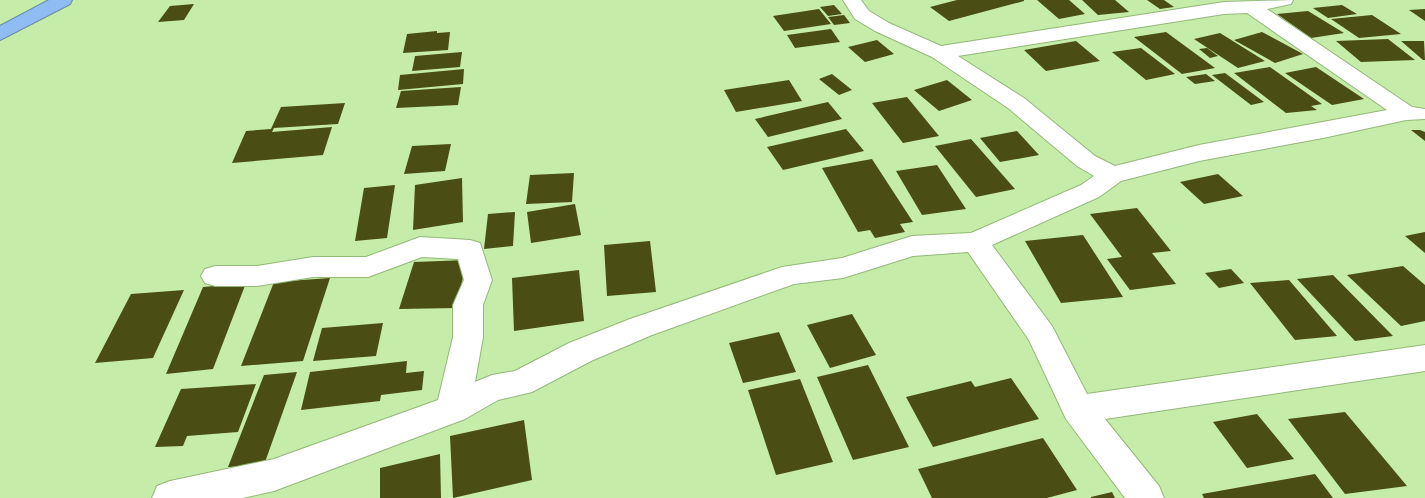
<svg xmlns="http://www.w3.org/2000/svg" width="1425" height="498" font-family="Barlow,sans-serif">
<style>
.building{fill:#4a4d14}
.lines{fill:none;stroke-linecap:round;stroke-linejoin:round}
.minor-casing{stroke:#93b878;stroke-width:2}
.highway-casing{stroke:#698ca6;stroke-width:2}
.minor{fill:#fff;fill-rule:evenodd}
.highway{fill:#8fbdf3;fill-rule:evenodd}
</style>
<rect width="100%" height="100%" fill="#c5eca9"/>
<path class="building" d="M 957,0 L 1024,0 L 1024,1 L 949,21 L 930,7 Z
M 1037,0 L 1069,0 L 1085,14 L 1059,19 Z
M 1082,0 L 1115,0 L 1129,12 L 1098,15 Z
M 1147,0 L 1164,0 L 1174,7 L 1160,9 Z
M 194,4 L 184,20 L 158,22 L 170,6 Z
M 834,5 L 842,14 L 828,16 L 820,7 Z
M 1342,5 L 1357,14 L 1328,18 L 1313,8 Z
M 819,9 L 831,24 L 784,31 L 773,16 Z
M 1425,9 L 1425,21 L 1409,10 Z
M 1308,11 L 1344,33 L 1311,38 L 1277,14 Z
M 844,15 L 850,23 L 834,25 L 828,17 Z
M 1372,15 L 1401,34 L 1359,38 L 1331,19 Z
M 831,29 L 840,42 L 795,48 L 787,35 Z
M 437,31 L 437,33 L 450,32 L 448,50 L 403,53 L 407,34 Z
M 1166,32 L 1215,68 L 1182,74 L 1134,37 Z
M 1262,32 L 1303,54 L 1275,63 L 1234,40 Z
M 1220,33 L 1265,61 L 1238,68 L 1194,39 Z
M 1388,39 L 1415,60 L 1361,62 L 1336,41 Z
M 877,40 L 894,54 L 865,62 L 848,47 Z
M 1076,41 L 1100,61 L 1046,71 L 1024,50 Z
M 1401,41 L 1424,41 L 1425,60 L 1423,60 Z
M 1141,48 L 1175,74 L 1146,80 L 1112,52 Z
M 1207,48 L 1218,56 L 1210,58 L 1199,49 Z
M 462,52 L 460,67 L 412,71 L 415,56 Z
M 1270,67 L 1322,104 L 1311,106 L 1317,110 L 1286,113 L 1234,73 Z
M 1316,67 L 1364,99 L 1332,105 L 1285,73 Z
M 464,69 L 463,84 L 398,90 L 400,75 Z
M 1225,73 L 1264,102 L 1251,105 L 1212,75 Z
M 832,74 L 852,90 L 839,95 L 819,79 Z
M 1206,74 L 1215,81 L 1195,84 L 1186,77 Z
M 789,80 L 802,101 L 736,112 L 724,90 Z
M 947,80 L 972,100 L 939,111 L 914,90 Z
M 461,87 L 458,105 L 396,108 L 401,91 Z
M 907,97 L 939,136 L 903,143 L 872,103 Z
M 828,102 L 842,119 L 768,137 L 755,119 Z
M 345,103 L 338,124 L 274,128 L 272,132 L 332,127 L 323,155 L 232,163 L 246,131 L 271,129 L 281,107 Z
M 846,129 L 864,151 L 783,170 L 767,147 Z
M 1411,130 L 1420,130 L 1425,132 L 1425,141 Z
M 1017,131 L 1039,155 L 1000,162 L 980,138 Z
M 971,139 L 1015,189 L 976,197 L 935,146 Z
M 451,144 L 445,171 L 404,174 L 412,146 Z
M 872,159 L 913,222 L 900,224 L 905,232 L 875,238 L 870,230 L 858,232 L 822,168 Z
M 937,165 L 966,209 L 922,215 L 896,171 Z
M 574,173 L 572,202 L 526,204 L 530,175 Z
M 1218,174 L 1243,196 L 1204,204 L 1180,182 Z
M 462,178 L 463,222 L 413,230 L 415,185 Z
M 395,185 L 387,238 L 355,241 L 364,188 Z
M 575,204 L 581,235 L 531,243 L 527,212 Z
M 1137,208 L 1171,251 L 1152,253 L 1176,284 L 1130,290 L 1107,259 L 1122,257 L 1090,214 Z
M 515,212 L 513,246 L 484,249 L 488,214 Z
M 1425,232 L 1425,253 L 1405,236 Z
M 1083,235 L 1123,297 L 1061,303 L 1025,241 Z
M 650,241 L 656,292 L 607,296 L 604,245 Z
M 467,260 L 456,308 L 399,309 L 414,262 Z
M 1403,266 L 1425,285 L 1425,321 L 1401,326 L 1347,275 Z
M 1231,269 L 1244,283 L 1219,288 L 1205,273 Z
M 579,270 L 584,321 L 514,331 L 512,278 Z
M 1333,275 L 1393,336 L 1355,341 L 1297,279 Z
M 330,278 L 303,361 L 241,366 L 274,282 Z
M 1289,280 L 1337,336 L 1295,340 L 1250,283 Z
M 246,283 L 213,369 L 166,374 L 203,287 Z
M 184,290 L 153,358 L 95,363 L 131,294 Z
M 852,314 L 876,355 L 830,368 L 807,325 Z
M 383,323 L 376,356 L 313,361 L 322,328 Z
M 779,332 L 796,372 L 743,383 L 729,343 Z
M 407,361 L 406,373 L 424,371 L 422,390 L 381,395 L 380,401 L 301,410 L 310,372 Z
M 868,365 L 909,447 L 853,460 L 817,377 Z
M 297,372 L 264,465 L 228,467 L 264,375 Z
M 1011,378 L 1039,419 L 933,447 L 906,397 L 971,381 L 975,387 Z
M 800,379 L 833,462 L 776,475 L 748,390 Z
M 256,384 L 238,432 L 187,436 L 183,446 L 155,447 L 181,389 Z
M 1345,412 L 1407,486 L 1345,494 L 1288,419 Z
M 1257,414 L 1294,459 L 1247,468 L 1213,422 Z
M 524,420 L 532,480 L 453,498 L 450,436 Z
M 1043,438 L 1077,490 L 1047,498 L 932,498 L 918,469 Z
M 440,454 L 441,498 L 380,498 L 380,468 Z
M 1315,474 L 1333,498 L 1204,498 L 1202,494 Z
M 1112,492 L 1115,498 L 1091,498 L 1091,497 Z"/>
<g class="lines">
<defs>
<path id="minor" d="M 843,0 L 861,0 L 869,11 L 889,23 L 941,46 L 1224,2 L 1293,0 L 1291,4 L 1267,9 L 1412,107 L 1425,109 L 1425,119 L 1406,120 L 1323,138 L 1199,161 L 1121,181 L 1099,197 L 992,245 L 1052,326 L 1087,394 L 1425,345 L 1425,371 L 1105,419 L 1159,486 L 1164,498 L 1125,498 L 1066,419 L 1029,340 L 968,252 L 913,256 L 843,278 L 794,284 L 652,335 L 591,361 L 532,392 L 498,400 L 465,419 L 274,491 L 243,498 L 152,498 L 157,486 L 170,481 L 274,459 L 438,400 L 453,337 L 453,305 L 464,280 L 458,259 L 422,257 L 368,277 L 313,277 L 257,286 L 215,286 L 205,283 L 201,276 L 205,269 L 215,266 L 257,266 L 313,257 L 366,257 L 420,237 L 470,240 L 480,243 L 492,280 L 483,305 L 483,337 L 475,382 L 492,375 L 515,371 L 569,343 L 630,319 L 782,267 L 842,258 L 912,236 L 971,233 L 1081,185 L 1094,176 L 1077,166 L 1008,108 L 932,57 L 875,31 L 855,19 ZM 1247,13 L 1387,110 L 1199,145 L 1115,166 L 1095,156 L 1024,98 L 958,56 L 1224,14 Z"/>
<path id="highway" d="M 49,0 L 72,0 L 70,4 L 0,40 L 0,26 Z"/>
</defs>
<use href="#minor" class="minor-casing"/>
<use href="#highway" class="highway-casing"/>
<use href="#minor" class="minor"/>
<use href="#highway" class="highway"/>
</g>
</svg>
